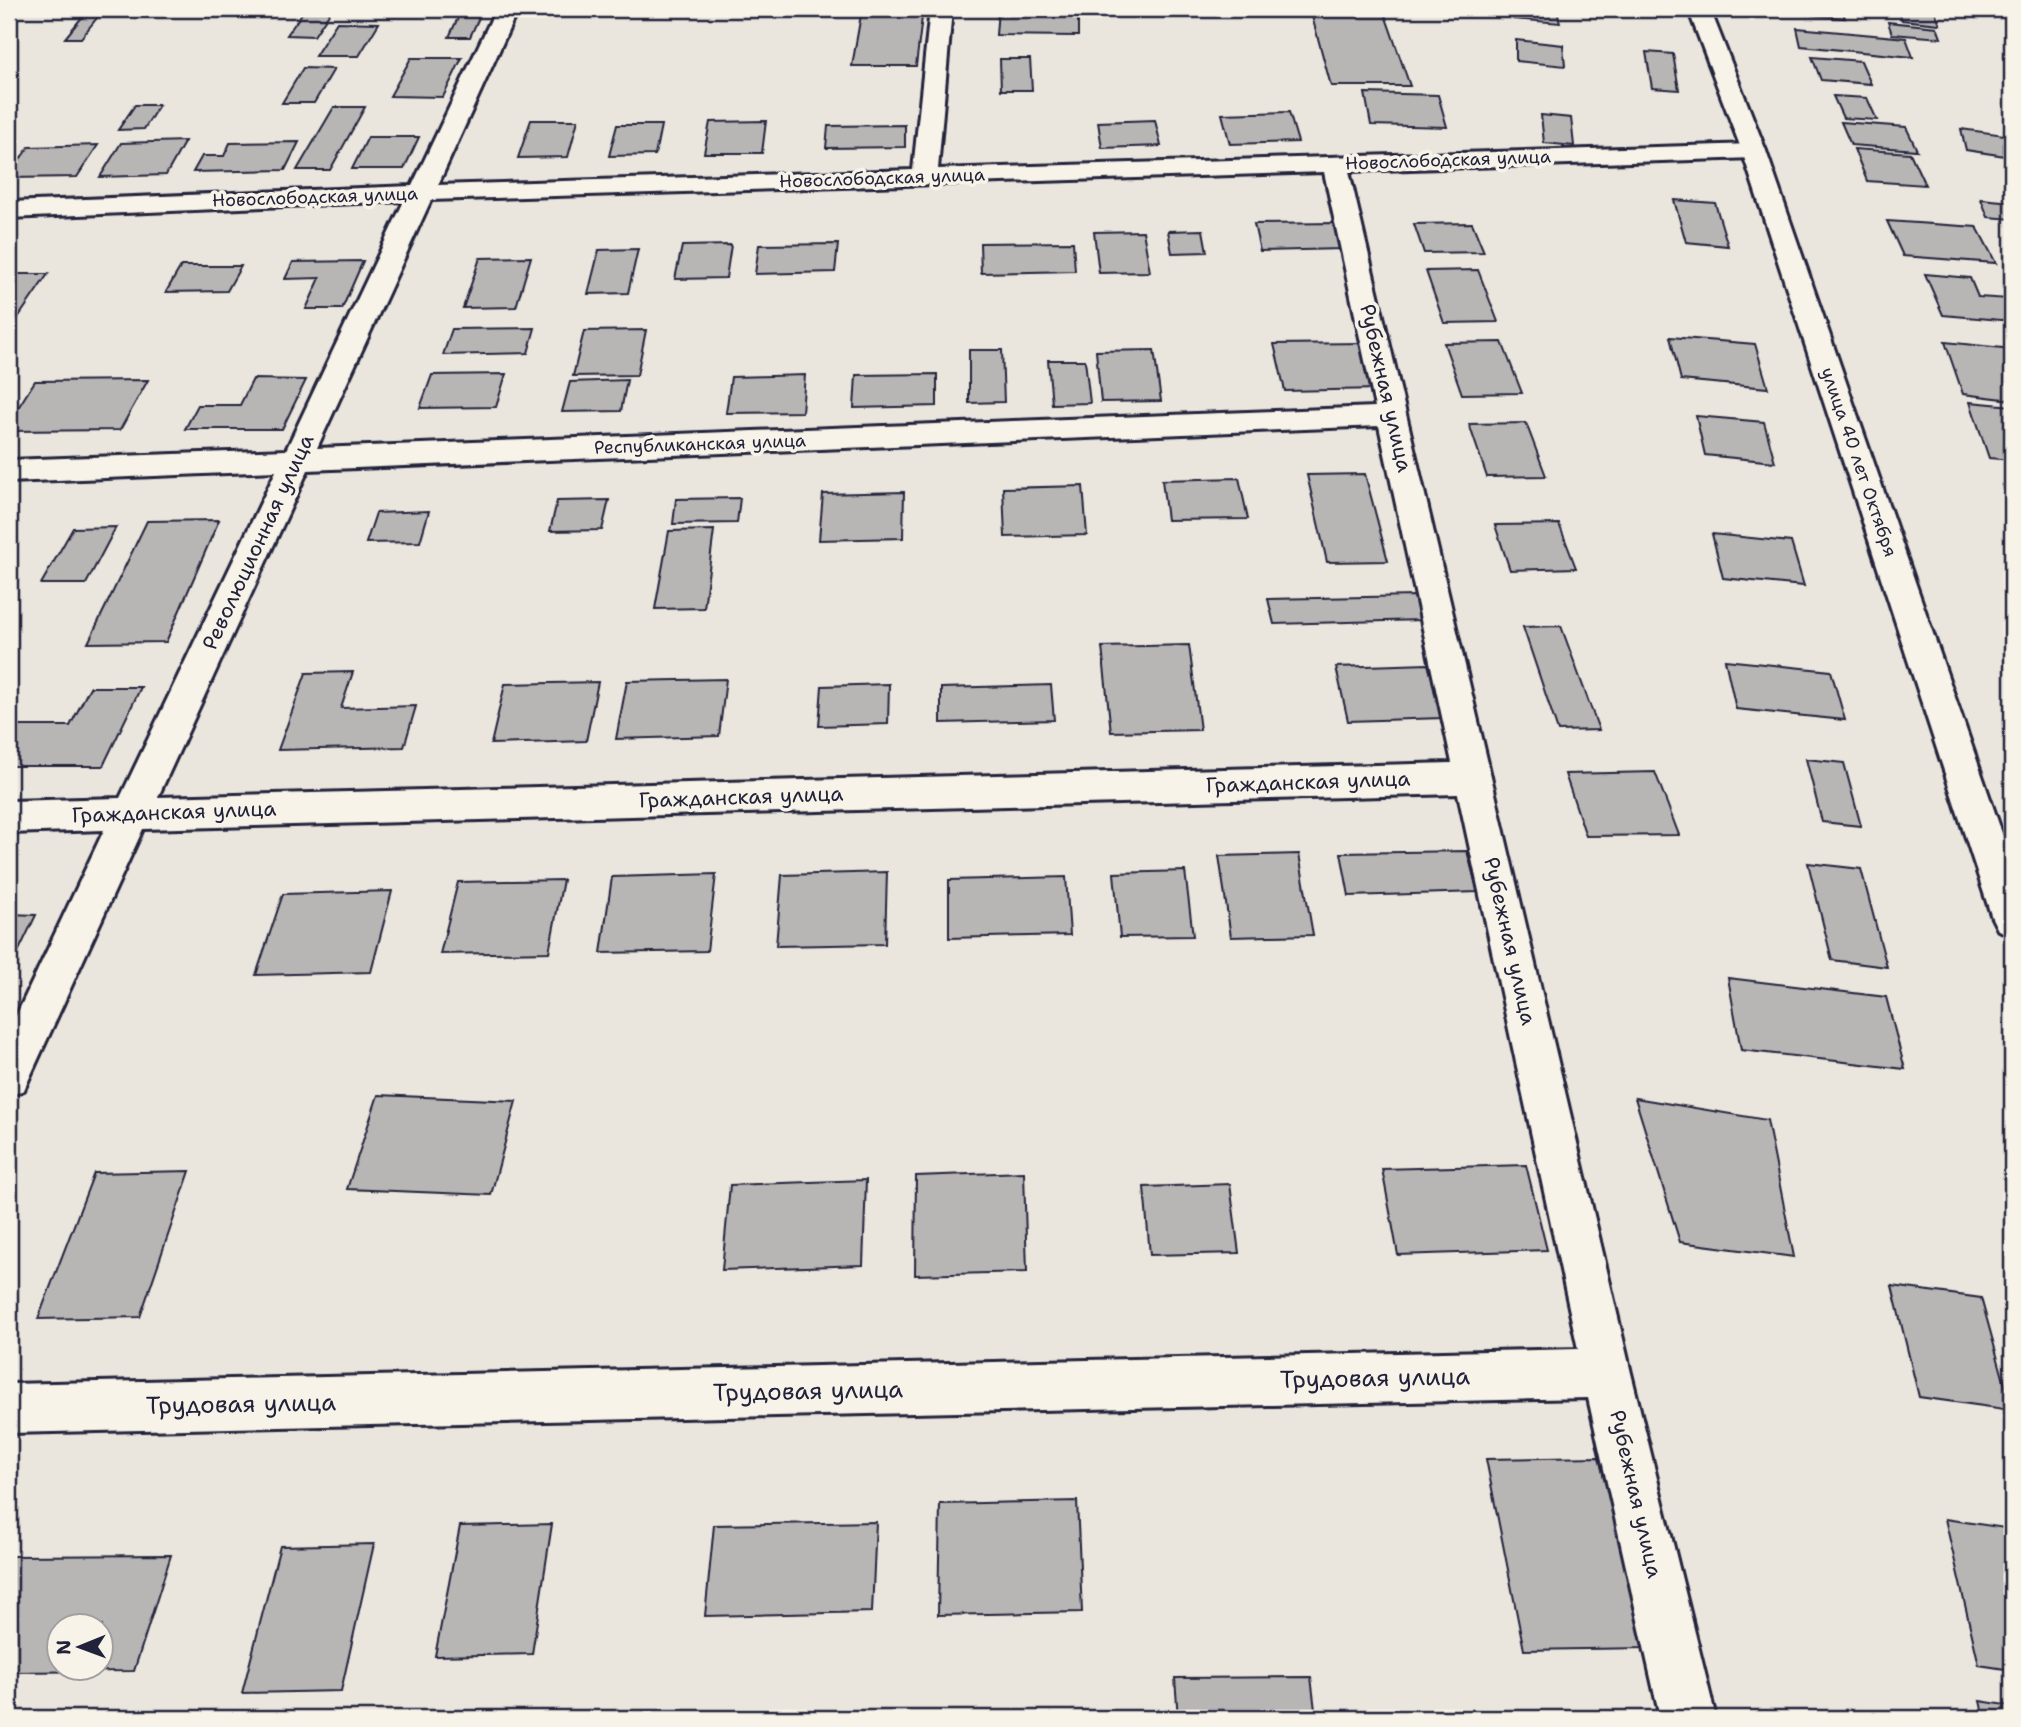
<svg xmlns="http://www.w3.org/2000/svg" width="2021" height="1727" font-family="'Shantell Sans',sans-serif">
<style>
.building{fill:#b8b6b5;stroke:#22223b;stroke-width:2;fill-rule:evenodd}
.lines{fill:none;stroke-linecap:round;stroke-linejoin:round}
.minor-casing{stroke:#22223b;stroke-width:6}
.tertiary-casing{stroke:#22223b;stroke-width:6}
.minor{fill:#f7f3e8;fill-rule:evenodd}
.tertiary{fill:#f7f3e8;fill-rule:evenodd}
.labels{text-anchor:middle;stroke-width:7;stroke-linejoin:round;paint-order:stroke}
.far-street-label{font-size:18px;fill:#22223b;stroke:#f7f3e8}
.street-label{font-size:21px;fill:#22223b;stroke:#f7f3e8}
.near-street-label{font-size:24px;fill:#22223b;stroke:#f7f3e8}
</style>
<rect width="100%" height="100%" fill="#eae6de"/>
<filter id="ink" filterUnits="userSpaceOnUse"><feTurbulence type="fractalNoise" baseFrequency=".0143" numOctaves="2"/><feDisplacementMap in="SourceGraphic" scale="14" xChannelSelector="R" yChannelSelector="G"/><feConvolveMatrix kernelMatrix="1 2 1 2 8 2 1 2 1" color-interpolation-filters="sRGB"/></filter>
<g filter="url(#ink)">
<path class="building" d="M 62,9 L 104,9 L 81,38 L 65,38 L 88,10 Z
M 305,9 L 332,9 L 314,36 L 287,35 Z
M 462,9 L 483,9 L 470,37 L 449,37 Z
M 862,9 L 923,9 L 916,66 L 852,66 Z
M 998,9 L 1078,9 L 1078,36 L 996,35 Z
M 1310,9 L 1383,9 L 1410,86 L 1331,86 Z
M 1512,9 L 1557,9 L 1560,23 L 1513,19 Z
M 1775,9 L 1842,9 L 1845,18 L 1776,12 Z
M 1898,9 L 1935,11 L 1940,24 L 1902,20 Z
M 337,22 L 379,23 L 359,56 L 315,56 Z
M 1888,22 L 1937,27 L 1941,38 L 1892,34 Z
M 1797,28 L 1906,38 L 1913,57 L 1801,46 Z
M 1516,40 L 1563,45 L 1565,66 L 1516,61 Z
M 1646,52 L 1673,54 L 1679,90 L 1652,88 Z
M 1812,57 L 1861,61 L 1871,84 L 1821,80 Z
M 411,58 L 462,58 L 443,97 L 390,96 Z
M 1000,59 L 1030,59 L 1032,90 L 1001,90 Z
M 303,68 L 334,69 L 314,103 L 282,103 Z
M 1365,93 L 1438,95 L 1447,127 L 1371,125 Z
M 1833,96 L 1867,98 L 1877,120 L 1843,118 Z
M 135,105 L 159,105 L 144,129 L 118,130 Z
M 334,107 L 365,107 L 330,170 L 297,170 Z
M 1289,112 L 1298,142 L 1230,144 L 1222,114 Z
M 1541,115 L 1571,118 L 1574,146 L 1544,143 Z
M 531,120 L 578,120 L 568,157 L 518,158 Z
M 1155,120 L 1161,146 L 1102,148 L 1098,122 Z
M 766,121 L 762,153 L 704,153 L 710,122 Z
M 1841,122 L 1906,127 L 1917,150 L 1851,145 Z
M 617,125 L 661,125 L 655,155 L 609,156 Z
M 905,125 L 905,147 L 826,148 L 828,126 Z
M 1961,129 L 2012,136 L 2012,157 L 1966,150 Z
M 368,137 L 419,137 L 404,169 L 352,169 Z
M 185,141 L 166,175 L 100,177 L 121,143 Z
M 299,142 L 285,170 L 193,172 L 202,156 L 224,156 L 230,143 Z
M 98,145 L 77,177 L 9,178 L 9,174 L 29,147 Z
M 1854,149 L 1910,153 L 1925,185 L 1867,181 Z
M 1981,199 L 2012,202 L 2012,219 L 1988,217 Z
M 1674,200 L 1715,203 L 1728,246 L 1686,242 Z
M 1887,221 L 1977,227 L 1996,263 L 1903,256 Z
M 1334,223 L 1341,249 L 1260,251 L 1254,224 Z
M 1472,223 L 1484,252 L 1424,253 L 1414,224 Z
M 1203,230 L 1207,252 L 1172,253 L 1168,231 Z
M 1143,231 L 1150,272 L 1099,273 L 1094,232 Z
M 1073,242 L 1075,271 L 981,273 L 980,243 Z
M 838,244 L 835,272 L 755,274 L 759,245 Z
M 731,245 L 726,278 L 675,279 L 682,246 Z
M 638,249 L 628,293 L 588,294 L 599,250 Z
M 531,257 L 516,307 L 463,308 L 480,258 Z
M 363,261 L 342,309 L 306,309 L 320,278 L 285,279 L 293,262 Z
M 181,266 L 241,266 L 227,291 L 166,292 Z
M 1478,270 L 1498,322 L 1444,323 L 1426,271 Z
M 9,274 L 48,274 L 15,322 L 9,322 Z
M 1925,274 L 1970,278 L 1978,297 L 2009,299 L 2003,287 L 2012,288 L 2012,321 L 1943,315 Z
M 535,328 L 528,353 L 443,355 L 452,329 Z
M 646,330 L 637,375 L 573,376 L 584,331 Z
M 1670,337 L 1755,344 L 1768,388 L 1681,380 Z
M 1502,342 L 1522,393 L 1462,394 L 1444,343 Z
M 1945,342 L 2012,349 L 2012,400 L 1963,394 Z
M 1366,343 L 1379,389 L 1285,391 L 1274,344 Z
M 969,350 L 1002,350 L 1004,402 L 969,403 Z
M 1154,350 L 1161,401 L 1101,402 L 1096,351 Z
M 1048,360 L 1085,360 L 1090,403 L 1052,404 Z
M 506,374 L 496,407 L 420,408 L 432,375 Z
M 937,374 L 937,406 L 854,408 L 856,375 Z
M 805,375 L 802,412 L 726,413 L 731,377 Z
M 253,379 L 306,380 L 282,429 L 185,429 L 198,405 L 240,405 Z
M 148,380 L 120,430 L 9,431 L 9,422 L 35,381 Z
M 627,380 L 621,411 L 562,412 L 570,382 Z
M 1970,402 L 2012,406 L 2012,430 L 2006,430 L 2012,446 L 2012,460 L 1989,458 Z
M 1696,416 L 1764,422 L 1775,462 L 1705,455 Z
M 1526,423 L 1546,476 L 1487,477 L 1469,424 Z
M 1365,474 L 1388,561 L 1327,562 L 1307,475 Z
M 1239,478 L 1248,519 L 1167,520 L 1162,480 Z
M 2003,485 L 2012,486 L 2012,510 Z
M 1083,486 L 1087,535 L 1005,537 L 1003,488 Z
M 904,492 L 903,538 L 819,540 L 823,494 Z
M 740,498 L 737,523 L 673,524 L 676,499 Z
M 609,500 L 602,530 L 550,531 L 557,501 Z
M 429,511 L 420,542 L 366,543 L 376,513 Z
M 219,520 L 166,642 L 88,643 L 147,521 Z
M 1559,524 L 1576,568 L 1510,570 L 1495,525 Z
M 116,527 L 86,584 L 41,584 L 73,528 Z
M 714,530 L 704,608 L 655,609 L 669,531 Z
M 1712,534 L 1791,542 L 1804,586 L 1723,578 Z
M 1415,596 L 1422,620 L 1274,624 L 1268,599 Z
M 1561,626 L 1599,730 L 1558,731 L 1523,627 Z
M 1189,645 L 1200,730 L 1111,732 L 1102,647 Z
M 1725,660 L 1831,671 L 1845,720 L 1736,709 Z
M 1428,664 L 1443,718 L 1348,721 L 1336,667 Z
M 353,672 L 341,708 L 416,706 L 404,747 L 278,750 L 306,673 Z
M 726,679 L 719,736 L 616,739 L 627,681 Z
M 598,682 L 586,741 L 491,744 L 505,684 Z
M 889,684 L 888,724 L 819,726 L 822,686 Z
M 1051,685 L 1054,720 L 941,723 L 941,688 Z
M 90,687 L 141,687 L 103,766 L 9,766 L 9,726 L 70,726 Z
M 1806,759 L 1844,763 L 1861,826 L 1822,822 Z
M 1655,772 L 1679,835 L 1586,836 L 1565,774 Z
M 1467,851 L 1478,892 L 1349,896 L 1341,853 Z
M 1299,854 L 1313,935 L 1231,937 L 1219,856 Z
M 1808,863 L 1861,869 L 1887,967 L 1832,960 Z
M 1185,871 L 1193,936 L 1120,937 L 1114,873 Z
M 887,872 L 885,944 L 776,946 L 782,875 Z
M 716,874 L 707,951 L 601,953 L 612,877 Z
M 1066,877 L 1070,935 L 949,938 L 949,880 Z
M 563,880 L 549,952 L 440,954 L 458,882 Z
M 392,891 L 371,972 L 256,975 L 283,894 Z
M 9,914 L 36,915 L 9,971 Z
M 1728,978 L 1886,997 L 1905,1069 L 1741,1050 Z
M 378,1095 L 516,1101 L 491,1195 L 347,1189 Z
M 1635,1098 L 1767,1120 L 1794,1257 L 1680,1242 Z
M 1526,1165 L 1547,1250 L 1398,1255 L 1382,1169 Z
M 190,1171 L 140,1317 L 38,1319 L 94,1173 Z
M 1024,1172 L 1027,1272 L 915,1275 L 916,1176 Z
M 866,1180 L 863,1265 L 722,1270 L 730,1185 Z
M 1230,1184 L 1239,1253 L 1150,1255 L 1144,1187 Z
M 1892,1286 L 1981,1298 L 2012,1410 L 1919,1397 Z
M 1599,1457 L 1646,1648 L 1524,1650 L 1486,1459 Z
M 1077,1501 L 1082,1612 L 938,1615 L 940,1504 Z
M 1945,1519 L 2012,1529 L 2012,1670 L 1979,1665 Z
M 876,1522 L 872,1612 L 705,1616 L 714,1525 Z
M 552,1524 L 532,1654 L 435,1656 L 460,1526 Z
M 374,1544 L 341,1691 L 242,1693 L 280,1546 Z
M 171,1555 L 134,1671 L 9,1672 L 9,1556 ZM 60,1626 L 102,1626 L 102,1668 L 60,1668 Z
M 1311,1677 L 1316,1718 L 1178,1718 L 1175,1678 Z
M 1980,1701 L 2012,1706 L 2012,1718 L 1984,1718 Z"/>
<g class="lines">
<defs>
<path id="minor" d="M 496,9 L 518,9 L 438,185 L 913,170 L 930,9 L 952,9 L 938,169 L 1754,144 L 1763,146 L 1766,151 L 1763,156 L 1754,158 L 1349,171 L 1631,1373 L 1716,1718 L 1660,1718 L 1588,1398 L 9,1433 L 9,1384 L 1578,1349 L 1458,794 L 143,829 L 24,1090 L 9,1096 L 9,1031 L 104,830 L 9,833 L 9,801 L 120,798 L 276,471 L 9,482 L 9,460 L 286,450 L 404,201 L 9,218 L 9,202 L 412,186 ZM 1324,172 L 1375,407 L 317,448 L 431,200 ZM 1379,426 L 1452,763 L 158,797 L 308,470 Z"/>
<path id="tertiary" d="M 1688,9 L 1710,9 L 1766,151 L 2012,862 L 2012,935 L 1998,930 L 1992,918 L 1742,151 Z"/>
</defs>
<use href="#minor" class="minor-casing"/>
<use href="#tertiary" class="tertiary-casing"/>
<use href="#minor" class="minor"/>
<use href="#tertiary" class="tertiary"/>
</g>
</g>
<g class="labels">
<g class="far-street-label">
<text transform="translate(1448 160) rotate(-2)" y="6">Новослободская улица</text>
<text transform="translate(882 178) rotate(-2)" y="6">Новослободская улица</text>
<text transform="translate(315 197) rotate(-2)" y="6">Новослободская улица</text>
<text transform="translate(700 444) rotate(-2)" y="6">Республиканская улица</text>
<text transform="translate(1859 462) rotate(71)" y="6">улица 40 лет Октября</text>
</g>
<g class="street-label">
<text transform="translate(1386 388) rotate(77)" y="7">Рубежная улица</text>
<text transform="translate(258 542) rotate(-65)" y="7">Революционная улица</text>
<text transform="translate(1308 782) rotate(-2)" y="7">Гражданская улица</text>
<text transform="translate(741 797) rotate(-2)" y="7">Гражданская улица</text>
<text transform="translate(174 812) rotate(-2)" y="7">Гражданская улица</text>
<text transform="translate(1510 941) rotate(77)" y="7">Рубежная улица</text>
<text transform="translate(1636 1494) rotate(77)" y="7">Рубежная улица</text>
</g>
<g class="near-street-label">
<text transform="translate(1375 1378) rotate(-1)" y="8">Трудовая улица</text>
<text transform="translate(808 1391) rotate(-1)" y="8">Трудовая улица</text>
<text transform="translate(241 1404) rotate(-1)" y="8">Трудовая улица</text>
</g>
</g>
<rect width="2021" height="1727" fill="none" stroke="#f7f3e8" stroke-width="35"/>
<rect x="18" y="18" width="1986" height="1692" fill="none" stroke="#22223b" stroke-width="2.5" filter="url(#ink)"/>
<g transform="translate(80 1647) rotate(269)"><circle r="33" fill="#f7f3e8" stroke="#a29fa3" stroke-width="2"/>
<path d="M0-5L12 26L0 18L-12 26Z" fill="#22223b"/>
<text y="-10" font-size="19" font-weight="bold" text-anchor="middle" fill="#22223b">N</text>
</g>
</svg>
